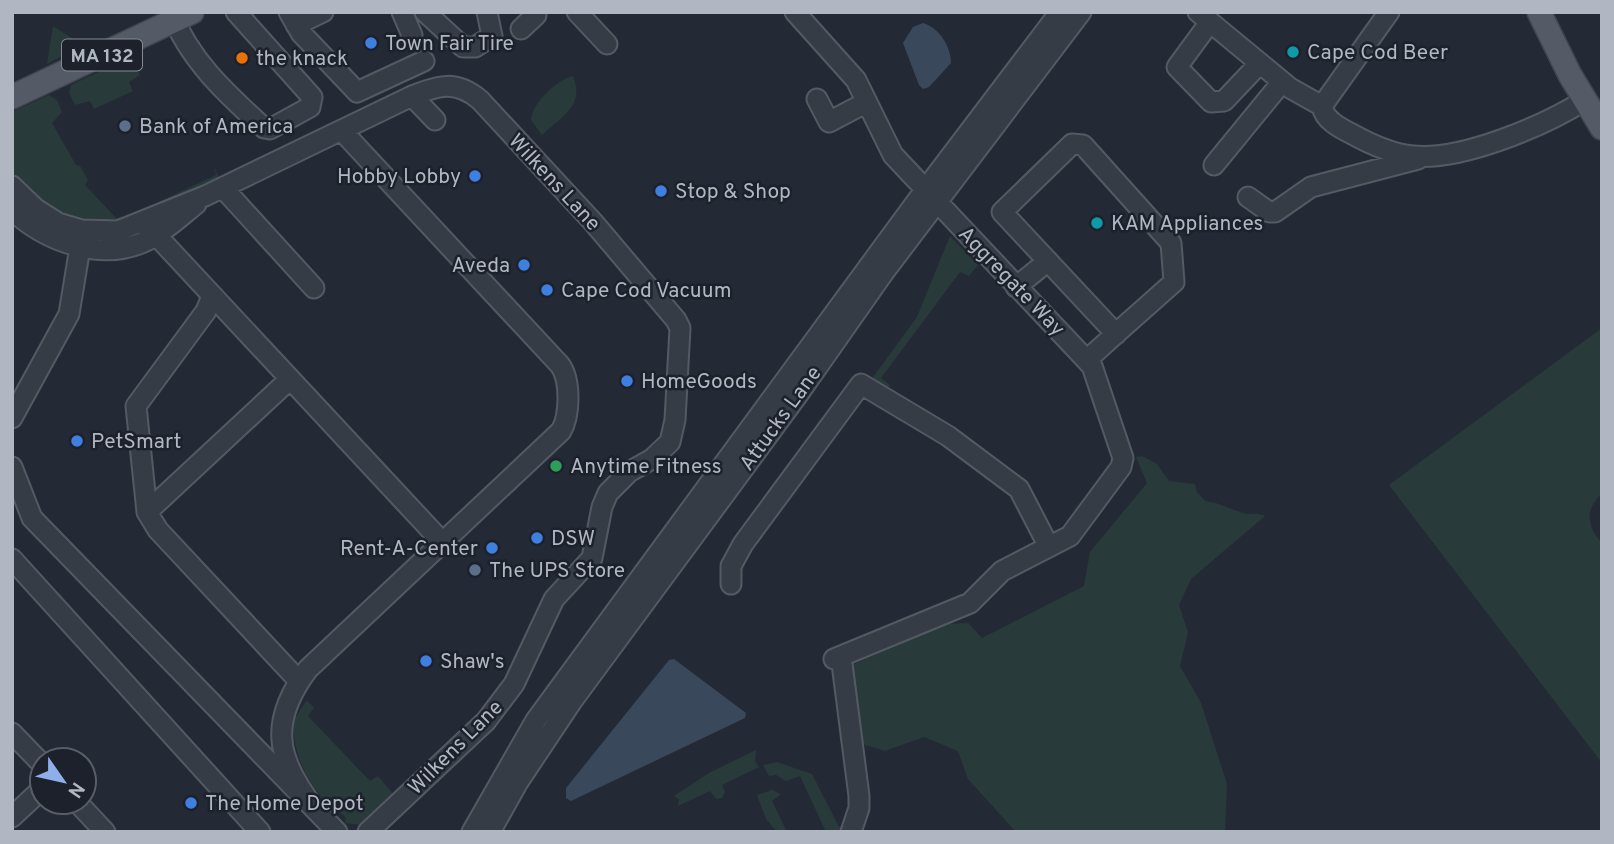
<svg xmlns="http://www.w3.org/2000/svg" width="1614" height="844" font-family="Overpass,sans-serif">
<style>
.green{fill:#293a3a}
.water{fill:#3a485c}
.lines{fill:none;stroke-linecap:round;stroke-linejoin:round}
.minor-casing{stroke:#545a64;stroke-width:23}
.major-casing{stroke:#40454f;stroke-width:26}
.minor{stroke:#363c46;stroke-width:19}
.major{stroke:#545b66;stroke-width:23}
.shop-dot{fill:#3f7fe0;stroke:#1c212b;stroke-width:2.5}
.culture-dot{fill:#0f9aa8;stroke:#1c212b;stroke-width:2.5}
.food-dot{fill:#e8710a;stroke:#1c212b;stroke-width:2.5}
.service-dot{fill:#5c6f8a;stroke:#1c212b;stroke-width:2.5}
.leisure-dot{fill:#2e9e5b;stroke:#1c212b;stroke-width:2.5}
.labels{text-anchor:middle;stroke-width:5;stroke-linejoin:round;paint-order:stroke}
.shield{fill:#1c212b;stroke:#848a95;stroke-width:2}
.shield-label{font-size:19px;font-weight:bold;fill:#b1b7c2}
.poi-label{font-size:21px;fill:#b1b7c2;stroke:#1c212b;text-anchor:start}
.street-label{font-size:21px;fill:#b1b7c2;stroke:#1c212b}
</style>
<rect width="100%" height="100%" fill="#232a35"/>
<path class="green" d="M 53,26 L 83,45 L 47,64 Z
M 126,59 L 134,62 L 140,75 L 129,82 L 133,91 L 94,109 L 90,101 L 75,105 L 69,93 L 71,85 Z
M 573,76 C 585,106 562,116 542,135 L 531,120 C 532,103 557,80 573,76 Z
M 49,95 L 57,100 L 62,112 L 52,123 L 76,165 L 80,166 L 88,180 L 85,185 L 116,218 L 129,216 L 216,175 L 213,165 L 220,179 L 107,226 L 67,218 L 37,200 L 12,176 L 12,112 Z
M 950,236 L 978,265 L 969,276 L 960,272 L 881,378 L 890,385 L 887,388 L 871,380 L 917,317 Z
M 1602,328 L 1602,494 C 1584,509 1587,527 1602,543 L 1602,763 L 1389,485 Z
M 1142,456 L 1157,464 L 1169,481 L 1195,484 L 1197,492 L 1205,501 C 1221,503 1229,509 1243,513 C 1251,515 1257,512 1265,516 L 1191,579 L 1179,605 L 1188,632 L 1180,666 L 1201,703 L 1227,784 L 1225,832 L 1016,832 L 968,779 L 958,751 L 924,737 L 885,751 L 859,743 L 852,665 L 946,624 L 968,623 L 982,638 L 1084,586 L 1090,552 L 1147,483 L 1136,457 Z
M 307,700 L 314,708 L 308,716 L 370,781 L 378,776 L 394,795 L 363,825 L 345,823 L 346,818 C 342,813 338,813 333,809 C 308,786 293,755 293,721 Z
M 756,750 L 755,761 L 759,767 L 722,785 L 725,792 L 722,798 L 716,799 L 710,791 L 678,806 L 679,799 L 674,796 L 709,773 Z
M 777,762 L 812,774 L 839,827 L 846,825 L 845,832 L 826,832 L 800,776 L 786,781 L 776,775 L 769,776 L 763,765 Z
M 772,790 L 781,794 L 772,801 L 787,832 L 777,832 L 766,819 L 757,795 Z"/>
<path class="water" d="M 923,23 C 939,28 951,46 951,63 L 929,87 L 923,89 L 919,85 L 903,43 L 913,27 Z
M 674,659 L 746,713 L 745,718 L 571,801 L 566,798 L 566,788 L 669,660 Z"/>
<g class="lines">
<defs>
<path id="minor" d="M 171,12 C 189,60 227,94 264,128 L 270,129 L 310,107 L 312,97 L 236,12
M 289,12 L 301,33 L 357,92 L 424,61
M 402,12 L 412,35
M 425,12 L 463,47 L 475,47 L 492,36 L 487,12
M 577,12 L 607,44
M 795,12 L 856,80 L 893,155 L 1092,366 L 1123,458 L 1121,467 L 1070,536 L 1002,571 L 970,603 L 834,659
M 1198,12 L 1290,88 L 1322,106 C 1324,120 1340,128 1352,134 C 1370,144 1392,154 1413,156 C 1461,161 1544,126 1585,100
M 1210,22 L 1177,67 L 1211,102 L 1224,101 L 1260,63
M 296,25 L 323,12
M 521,29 L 536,15
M 412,96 L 435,120
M 817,99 L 829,122 L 867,102
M 1322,106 L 1389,12
M 1214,165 L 1282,82
M 12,186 L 36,209 L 58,223 L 82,230 L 118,231 L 205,196 L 412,96 C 439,85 456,80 480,100 L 593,222 L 676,320 L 680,328 L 675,420 L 670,442 L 652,459 L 629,472 L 608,493 L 602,507 L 592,558 L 554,599 L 514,684 L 486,721 L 368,832
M 223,188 L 314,288
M 1248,197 L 1269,212 L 1275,212 L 1311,187 L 1418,159
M 12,210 C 46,242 103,263 148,240 C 165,231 181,216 196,204
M 143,221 L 443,543
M 1016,287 L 1048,261
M 212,296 L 206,311 L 136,406 L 147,512 L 158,530 L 299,681
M 1087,360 C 1115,334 1145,308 1174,282 L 1171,243 L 1083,145 L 1072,144 L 1002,212 L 1116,334
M 12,418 L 69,314 L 82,235
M 12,467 L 32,518 L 337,832
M 147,512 L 290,379
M 12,559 L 260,832
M 731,584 L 731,566 L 743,544 L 861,384 L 948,436 L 1019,489 L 1048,545
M 841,656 L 859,796 L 859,808 L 851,832
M 12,733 L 42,764
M 77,802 L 105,832
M 315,809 C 275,758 269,721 308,669 L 561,431 C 570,416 571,380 560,365 L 342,131
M 12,817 L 42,789
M 472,832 L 536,720 L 925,190 L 1060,12
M 490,832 L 518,782 L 572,701 L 797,396 L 884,272 L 1081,12"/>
<path id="major" d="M 1539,12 L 1570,75 L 1602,128
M 12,97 L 192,12"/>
</defs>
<use href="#minor" class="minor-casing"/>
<use href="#major" class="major-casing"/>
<use href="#minor" class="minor"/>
<use href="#major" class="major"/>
</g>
<g class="shop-dot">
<circle cx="371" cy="43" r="7"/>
<circle cx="475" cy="176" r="7"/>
<circle cx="661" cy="191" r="7"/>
<circle cx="524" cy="265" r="7"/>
<circle cx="547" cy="290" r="7"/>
<circle cx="627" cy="381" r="7"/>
<circle cx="77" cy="441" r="7"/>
<circle cx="537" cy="538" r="7"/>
<circle cx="492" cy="548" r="7"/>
<circle cx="426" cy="661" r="7"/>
<circle cx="191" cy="803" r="7"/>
</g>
<g class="culture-dot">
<circle cx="1293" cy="52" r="7"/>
<circle cx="1097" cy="223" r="7"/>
</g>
<circle class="food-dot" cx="242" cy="58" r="7"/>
<g class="service-dot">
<circle cx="125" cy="126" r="7"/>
<circle cx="475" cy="570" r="7"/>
</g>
<circle class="leisure-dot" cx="556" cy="466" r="7"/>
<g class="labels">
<rect class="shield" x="62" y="39.5" width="80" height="31" rx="5"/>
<g class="shield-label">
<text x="102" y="62">MA 132</text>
</g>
<g class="poi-label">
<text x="385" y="50">Town Fair Tire</text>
<text x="1307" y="59">Cape Cod Beer</text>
<text x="256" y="65">the knack</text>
<text x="139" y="133">Bank of America</text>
<text x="461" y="183" text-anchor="end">Hobby Lobby</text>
<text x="675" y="198">Stop &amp; Shop</text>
<text x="1111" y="230">KAM Appliances</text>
<text x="510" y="272" text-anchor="end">Aveda</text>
<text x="561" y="297">Cape Cod Vacuum</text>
<text x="641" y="388">HomeGoods</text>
<text x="91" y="448">PetSmart</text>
<text x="570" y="473">Anytime Fitness</text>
<text x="551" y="545">DSW</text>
<text x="478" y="555" text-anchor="end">Rent-A-Center</text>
<text x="489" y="577">The UPS Store</text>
<text x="440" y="668">Shaw's</text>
<text x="205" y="810">The Home Depot</text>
</g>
<g class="street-label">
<text transform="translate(555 182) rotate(47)" y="7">Wilkens Lane</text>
<text transform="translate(1012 281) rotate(46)" y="7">Aggregate Way</text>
<text transform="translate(780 418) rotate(-54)" y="7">Attucks Lane</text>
<text transform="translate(455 747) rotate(-45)" y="7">Wilkens Lane</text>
</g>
</g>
<rect width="1614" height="844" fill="none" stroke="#b1b7c2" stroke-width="28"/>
<g transform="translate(63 781) rotate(124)"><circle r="33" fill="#1c212b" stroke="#585d67" stroke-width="2"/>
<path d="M0-5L12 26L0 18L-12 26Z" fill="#8fafea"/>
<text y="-10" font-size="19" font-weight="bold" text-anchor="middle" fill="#b1b7c2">N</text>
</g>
</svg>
